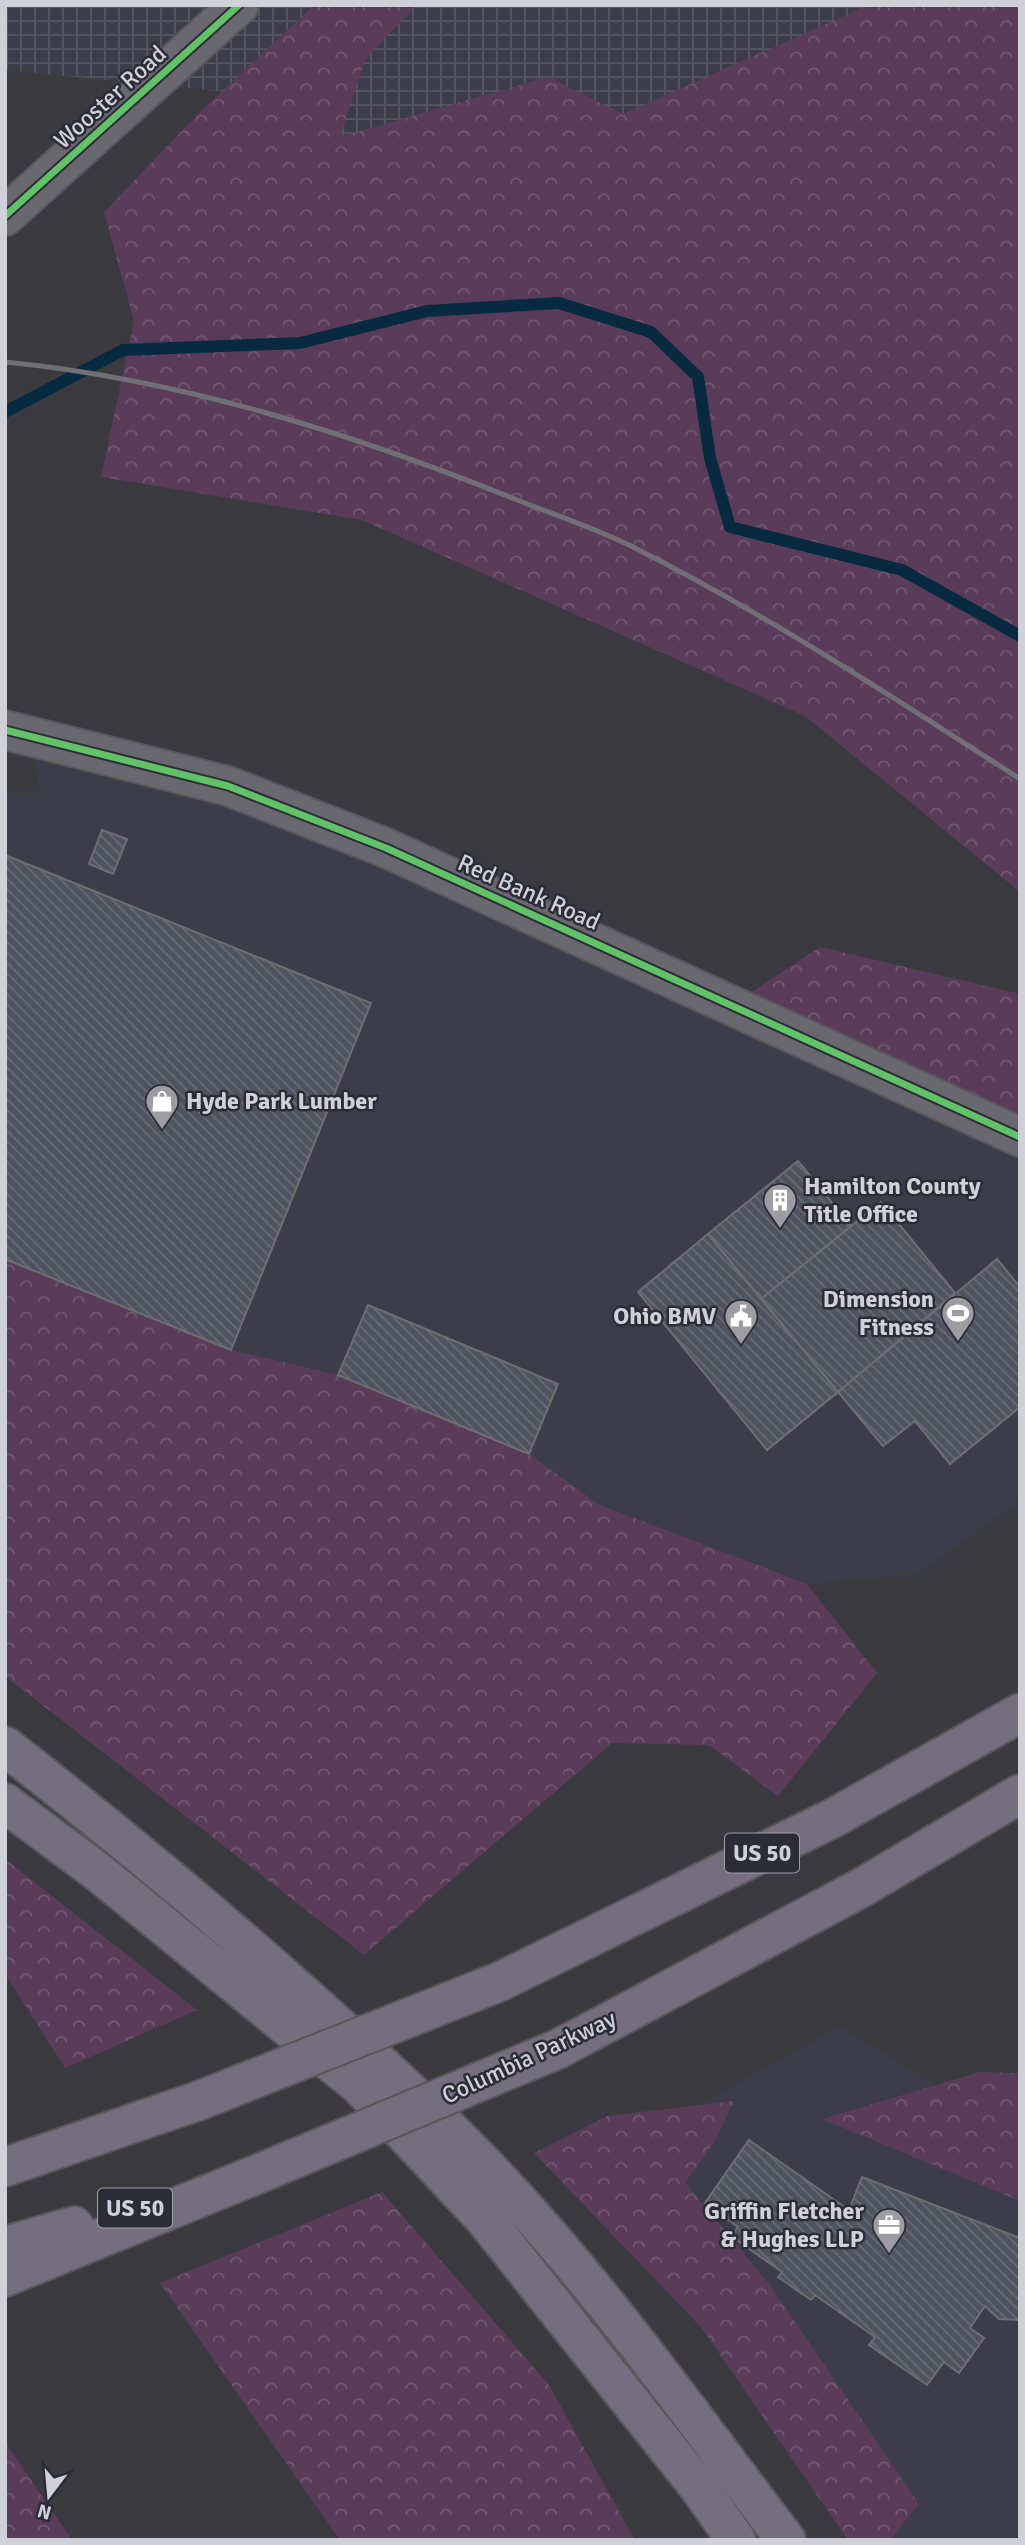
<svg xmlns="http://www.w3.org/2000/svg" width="1025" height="2545" font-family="Signika,sans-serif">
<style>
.built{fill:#3c3c4b}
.industrial{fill:url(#industrial-grid)}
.forest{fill:url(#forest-crowns)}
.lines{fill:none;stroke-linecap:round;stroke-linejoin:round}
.stream{stroke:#072a40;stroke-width:12}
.building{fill:url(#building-back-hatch);stroke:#6e6f74;stroke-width:2}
.tertiary-casing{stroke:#57575c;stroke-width:42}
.motorway-casing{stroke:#57575c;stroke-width:42}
.tertiary{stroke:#68686e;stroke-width:38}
.motorway{stroke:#756e7e;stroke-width:38}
.rail{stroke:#707074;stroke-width:5}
.motorway-bridge-casing{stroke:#57575c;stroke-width:42;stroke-linecap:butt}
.motorway-bridge{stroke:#756e7e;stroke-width:38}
.cycleway-casing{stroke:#2c2c38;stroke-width:11}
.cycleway{stroke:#61c268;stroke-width:7}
.labels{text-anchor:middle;stroke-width:5;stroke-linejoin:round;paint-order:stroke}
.shield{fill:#2c2c38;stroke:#9f9fa8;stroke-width:2}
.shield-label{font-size:23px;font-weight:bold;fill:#d0d0d8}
.street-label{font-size:24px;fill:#d0d0d8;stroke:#2c2c38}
.poi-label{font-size:24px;font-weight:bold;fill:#d0d0d8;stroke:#2c2c38;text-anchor:end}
</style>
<defs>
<pattern id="industrial-grid" width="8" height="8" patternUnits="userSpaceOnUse" patternTransform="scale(1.75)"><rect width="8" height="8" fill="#3c3c4b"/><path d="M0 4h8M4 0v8" fill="none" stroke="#575764"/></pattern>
<pattern id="forest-crowns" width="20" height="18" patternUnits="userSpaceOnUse" patternTransform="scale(1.75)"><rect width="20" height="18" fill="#5a3c5a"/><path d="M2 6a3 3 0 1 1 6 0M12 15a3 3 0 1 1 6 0" fill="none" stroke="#715771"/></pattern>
<pattern id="building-back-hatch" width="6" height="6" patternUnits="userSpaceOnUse" patternTransform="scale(1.75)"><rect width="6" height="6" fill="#4e535f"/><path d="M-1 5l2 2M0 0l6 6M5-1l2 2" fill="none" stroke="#666b75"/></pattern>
</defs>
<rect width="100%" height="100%" fill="#3a3a3f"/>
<path class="built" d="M 31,736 L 228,786 L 1020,1137 L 1020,1501 L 916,1575 L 807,1584 L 598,1504 L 529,1454 L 338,1375 L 231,1350 L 5,1259 L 5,791 L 39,791 Z
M 840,2026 L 1020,2138 L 1020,2540 L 881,2540 L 632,2142 Z"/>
<path class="industrial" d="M 5,5 L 997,5 L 495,224 L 238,93 L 5,70 Z"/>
<path class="forest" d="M 314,5 L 416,5 L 365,60 L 340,137 L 548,77 L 623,114 L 869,5 L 1020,5 L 1020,892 L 805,716 L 362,520 L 101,477 L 134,321 L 104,212 L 202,110 Z
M 820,947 L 1020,994 L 1020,1137 L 732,1005 Z
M 5,1259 L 231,1350 L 338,1375 L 529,1454 L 598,1504 L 807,1584 L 877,1673 L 778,1796 L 709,1745 L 612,1743 L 364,1955 L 5,1676 Z
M 5,1859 L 197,2010 L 65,2068 L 5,1974 Z
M 980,2072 L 1020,2073 L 1020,2201 L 822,2119 Z
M 734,2101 L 715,2141 L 685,2183 L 770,2285 L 919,2504 L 890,2540 L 848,2540 L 701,2327 L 534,2153 L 607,2116 Z
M 382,2192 L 549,2385 L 635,2540 L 340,2540 L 160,2283 Z
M 5,2442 L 72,2540 L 5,2540 Z"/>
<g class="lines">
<path class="stream" d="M 5,412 L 123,350 L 300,343 L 427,311 L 559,303 L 651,332 L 698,377 L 710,458 L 730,527 L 902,570 L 1020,636"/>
</g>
<path class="building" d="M 102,830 L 127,839 L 113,874 L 89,864 Z
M 5,855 L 371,1003 L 231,1350 L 5,1259 Z
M 798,1161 L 851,1226 L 761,1299 L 708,1234 Z
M 881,1202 L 955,1293 L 838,1392 L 761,1299 Z
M 708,1234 L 838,1392 L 767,1450 L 638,1292 Z
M 997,1259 L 1020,1287 L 1020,1407 L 950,1464 L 915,1421 L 883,1446 L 838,1392 Z
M 368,1305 L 558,1384 L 529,1454 L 338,1375 Z
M 749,2140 L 849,2210 L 862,2177 L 1020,2238 L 1020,2320 L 999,2319 L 985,2306 L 970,2328 L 984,2338 L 959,2373 L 944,2362 L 927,2385 L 869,2345 L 875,2337 L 815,2295 L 811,2300 L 778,2277 L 782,2272 L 731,2236 L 738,2227 L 705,2203 Z"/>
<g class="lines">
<defs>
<path id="tertiary" d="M 5,216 L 239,5
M 5,730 L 228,786 L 386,848 L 1020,1137"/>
<path id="motorway" d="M 5,1746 C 115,1832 221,1920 324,2013 C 394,2076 466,2142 529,2213 C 621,2316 702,2430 786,2540
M 5,1803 L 98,1872 L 360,2086 L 484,2218 L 701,2490 L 736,2540
M 499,1982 L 835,1817 L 1020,1713
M 558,2049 L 861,1888 L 1020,1794
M 5,2167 L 198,2101
M 5,2246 L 74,2226
M 5,2277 L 265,2171"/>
</defs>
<use href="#tertiary" class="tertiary-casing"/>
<use href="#motorway" class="motorway-casing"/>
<use href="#tertiary" class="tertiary"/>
<use href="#motorway" class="motorway"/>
<path class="rail" d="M 5,362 C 180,379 353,434 515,499 C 554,515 596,528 633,547 C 768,615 893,697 1020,779"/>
<defs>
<path id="motorway-bridge" d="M 198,2101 L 499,1982
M 265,2171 L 558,2049"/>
</defs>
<use href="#motorway-bridge" class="motorway-bridge-casing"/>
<use href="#motorway-bridge" class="motorway-bridge"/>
<defs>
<path id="cycleway" d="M 5,216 L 239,5
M 5,730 L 228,786 L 386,848 L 1020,1137"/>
</defs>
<use href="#cycleway" class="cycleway-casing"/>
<use href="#cycleway" class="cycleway"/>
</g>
<defs>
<symbol id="shop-pin" viewBox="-11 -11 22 30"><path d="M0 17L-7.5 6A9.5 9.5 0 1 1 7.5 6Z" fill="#9c9ca2" stroke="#2c2c38"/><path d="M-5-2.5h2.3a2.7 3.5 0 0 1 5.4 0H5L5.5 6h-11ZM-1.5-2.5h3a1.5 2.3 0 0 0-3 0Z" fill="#fff"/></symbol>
<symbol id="building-pin" viewBox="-11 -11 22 30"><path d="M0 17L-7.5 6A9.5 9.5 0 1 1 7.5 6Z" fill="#9c9ca2" stroke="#2c2c38"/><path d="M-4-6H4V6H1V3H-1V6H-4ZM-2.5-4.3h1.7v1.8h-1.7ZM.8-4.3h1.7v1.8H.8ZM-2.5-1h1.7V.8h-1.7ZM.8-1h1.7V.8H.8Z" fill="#fff"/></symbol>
<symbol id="stadium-pin" viewBox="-11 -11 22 30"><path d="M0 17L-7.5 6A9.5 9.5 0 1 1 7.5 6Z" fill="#9c9ca2" stroke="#2c2c38"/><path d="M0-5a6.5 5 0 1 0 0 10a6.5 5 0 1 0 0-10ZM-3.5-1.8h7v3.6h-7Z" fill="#fff"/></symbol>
<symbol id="civic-pin" viewBox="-11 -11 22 30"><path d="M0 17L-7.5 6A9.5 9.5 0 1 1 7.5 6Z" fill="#9c9ca2" stroke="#2c2c38"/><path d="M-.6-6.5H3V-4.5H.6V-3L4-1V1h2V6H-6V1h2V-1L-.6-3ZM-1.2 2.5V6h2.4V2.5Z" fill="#fff"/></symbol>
<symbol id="office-pin" viewBox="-11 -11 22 30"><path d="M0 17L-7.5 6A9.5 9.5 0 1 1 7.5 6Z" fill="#9c9ca2" stroke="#2c2c38"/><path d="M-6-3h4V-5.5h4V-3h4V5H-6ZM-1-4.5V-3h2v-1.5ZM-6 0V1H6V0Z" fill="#fff"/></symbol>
</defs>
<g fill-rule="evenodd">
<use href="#shop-pin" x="143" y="1082" width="38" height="52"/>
<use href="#building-pin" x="761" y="1181" width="38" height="52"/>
<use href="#stadium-pin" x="939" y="1294" width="38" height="52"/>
<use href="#civic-pin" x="722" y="1297" width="38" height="52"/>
<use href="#office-pin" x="870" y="2206" width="38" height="52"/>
</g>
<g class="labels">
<g class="shield">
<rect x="725" y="1833.5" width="74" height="39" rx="5"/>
<rect x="98" y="2188.5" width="74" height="39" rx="5"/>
</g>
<g class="shield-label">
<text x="762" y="1861">US 50</text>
<text x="135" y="2216">US 50</text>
</g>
<g class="street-label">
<text transform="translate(110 97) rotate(-42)" y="8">Wooster Road</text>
<text transform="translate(529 892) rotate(24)" y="8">Red Bank Road</text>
<text transform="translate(529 2057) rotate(-25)" y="8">Columbia Parkway</text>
</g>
<g class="poi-label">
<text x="186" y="1109" text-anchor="start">Hyde Park Lumber</text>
<text x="804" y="1194" text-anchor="start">Hamilton County<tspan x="804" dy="28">Title Office</tspan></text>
<text x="934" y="1307">Dimension<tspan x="934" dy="28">Fitness</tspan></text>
<text x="716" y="1324">Ohio BMV</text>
<text x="864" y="2219">Griffin Fletcher<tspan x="864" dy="28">&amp; Hughes LLP</tspan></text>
</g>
</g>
<rect width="1025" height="2545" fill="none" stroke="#d0d0d8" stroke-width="14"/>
<g transform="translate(49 2496) rotate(196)" stroke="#2c2c38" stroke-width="5" paint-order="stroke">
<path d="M0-5L12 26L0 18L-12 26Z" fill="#d0d0d8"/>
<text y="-10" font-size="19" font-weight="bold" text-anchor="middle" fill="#d0d0d8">N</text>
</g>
</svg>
